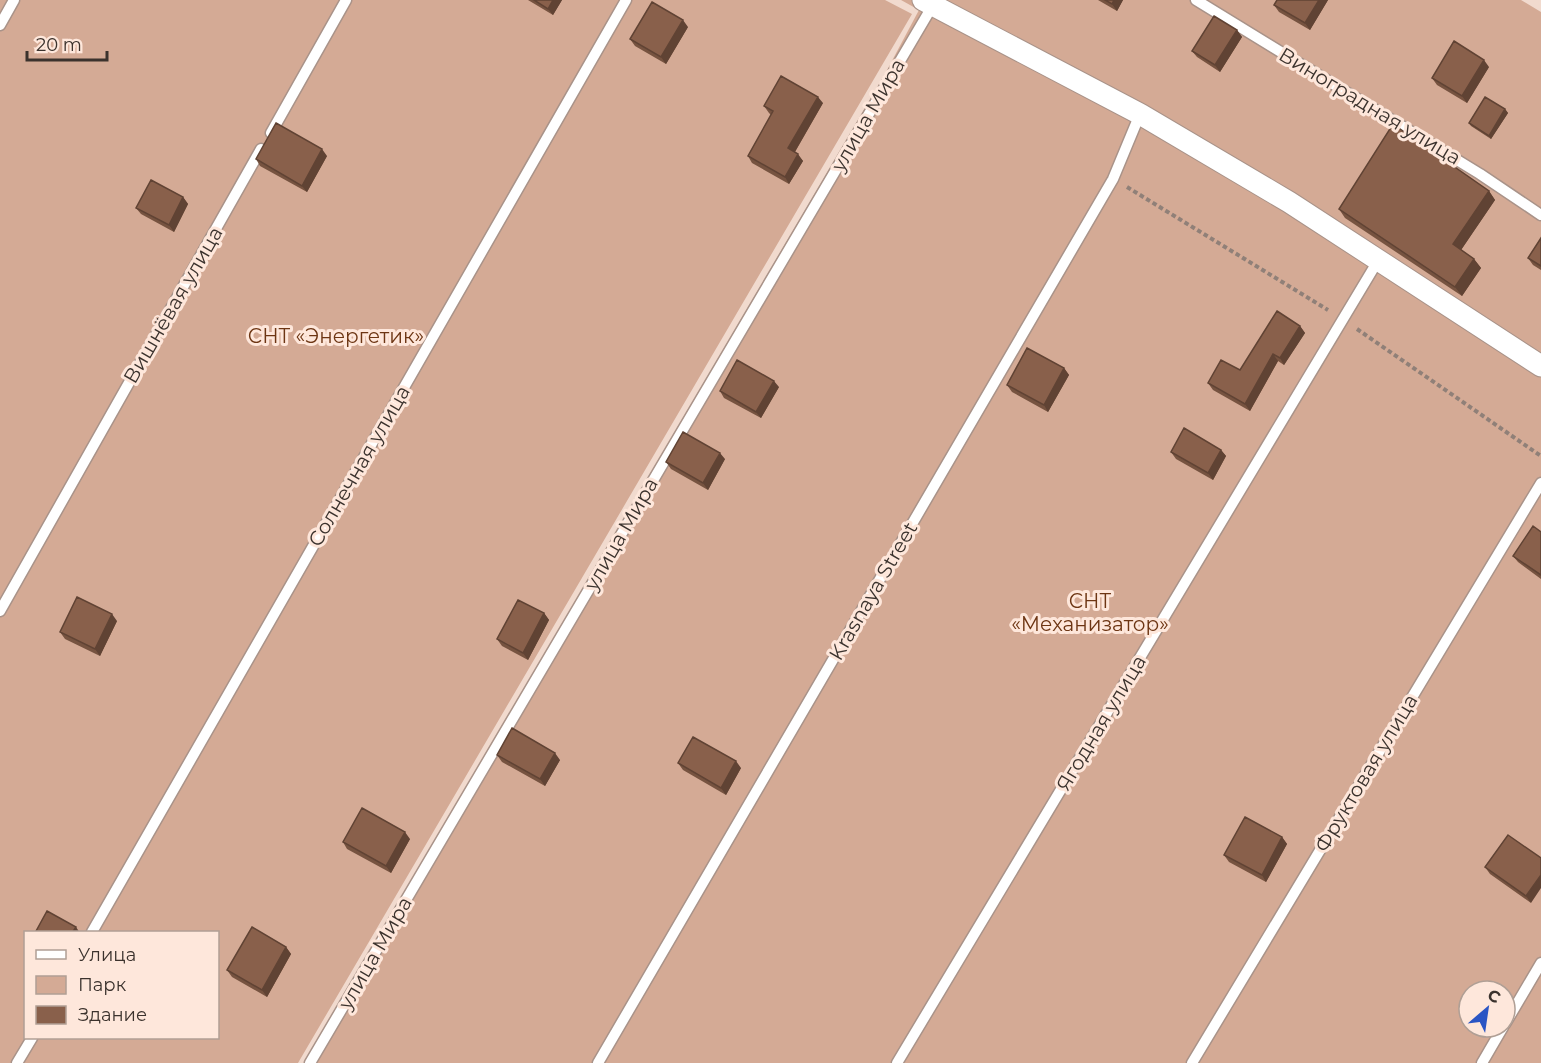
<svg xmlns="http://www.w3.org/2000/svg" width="1541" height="1063" font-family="Montserrat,sans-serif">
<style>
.green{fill:#d4aa95;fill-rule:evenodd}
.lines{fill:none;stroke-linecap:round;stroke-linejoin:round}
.service-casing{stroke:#a99389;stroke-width:13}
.minor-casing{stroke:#a99389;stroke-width:23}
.path{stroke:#908078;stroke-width:4;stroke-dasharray:4.5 3;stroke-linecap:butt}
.service{stroke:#fff;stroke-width:10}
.minor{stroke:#fff;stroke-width:21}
.wall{fill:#765340}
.shaded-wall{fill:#604334}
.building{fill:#89604b;stroke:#604334;stroke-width:1.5}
.labels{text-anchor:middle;stroke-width:6;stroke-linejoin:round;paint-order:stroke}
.street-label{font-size:20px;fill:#3b322d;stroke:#fee7db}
.park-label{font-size:20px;fill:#6d3513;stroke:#fee7db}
</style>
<rect width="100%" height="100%" fill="#f1dace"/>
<path class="green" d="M 0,0 L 885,0 L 912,14 L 298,1063 L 0,1063 ZM 26,932 L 218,932 L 218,1038 L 26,1038 Z
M 901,0 L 1521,0 L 1541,12 L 1541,1063 L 304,1063 L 885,74 L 919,10 ZM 1469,991 L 1505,991 L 1505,1027 L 1469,1027 Z"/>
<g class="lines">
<defs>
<path id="service" d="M 1196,0 L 1480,174 L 1541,215
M 0,25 L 14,0
M 271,133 L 346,0
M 0,611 L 261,149
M 92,932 L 626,0
M 1505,1024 L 1541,963
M 17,1063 L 32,1038
M 310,1063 L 933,5
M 598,1063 L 1113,179 L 1140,114
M 897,1063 L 1379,259
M 1192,1063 L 1541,483
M 1482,1063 L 1503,1027"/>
<path id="minor" d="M 923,0 L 1140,114 L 1289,202 L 1541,366"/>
</defs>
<use href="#service" class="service-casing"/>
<use href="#minor" class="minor-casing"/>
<path class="path" d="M 1127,187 L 1328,310
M 1357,329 L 1541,456"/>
<use href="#service" class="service"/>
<use href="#minor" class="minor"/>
</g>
<path class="wall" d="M 528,0 L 562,0 L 553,15 Z
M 1098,0 L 1123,0 L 1117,11 Z
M 1277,0 L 1328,0 L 1310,30 L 1279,12 L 1274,5 Z
M 688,27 L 666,64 L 635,46 L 630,39 Z
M 1237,30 L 1242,37 L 1220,72 L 1197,57 L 1192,51 Z
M 1489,67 L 1467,103 L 1437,85 L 1432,78 Z
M 823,103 L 795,152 L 803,161 L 789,184 L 752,163 L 748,156 L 771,115 L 769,113 L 764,106 Z
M 1505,109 L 1508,113 L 1491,139 L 1471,126 L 1469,123 Z
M 327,156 L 307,192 L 260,166 L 256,159 Z
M 1489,191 L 1495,200 L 1461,250 L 1474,259 L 1481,268 L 1462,296 L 1345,218 L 1339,209 Z
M 183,197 L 188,204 L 174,232 L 141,214 L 136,208 Z
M 1541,238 L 1541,270 L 1533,265 L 1528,258 Z
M 1300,326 L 1305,333 L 1284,365 L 1278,361 L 1250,411 L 1213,390 L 1208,383 L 1240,370 Z
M 1064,368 L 1069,375 L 1048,412 L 1012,392 L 1007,385 Z
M 779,387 L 761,418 L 724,398 L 720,391 Z
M 1221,450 L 1226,456 L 1213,480 L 1176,459 L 1171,452 Z
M 725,459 L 708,490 L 671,469 L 666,462 Z
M 1541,532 L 1541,579 L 1518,562 L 1513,556 Z
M 544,613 L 549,620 L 528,660 L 502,646 L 497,639 Z
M 117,621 L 100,656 L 65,639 L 60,632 Z
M 497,755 L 560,760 L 545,786 L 502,762 Z
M 678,763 L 741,768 L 726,795 L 683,770 Z
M 1508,835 L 1531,903 L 1490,874 L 1485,867 Z
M 1282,837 L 1287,844 L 1266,882 L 1229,862 L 1224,855 Z
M 410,839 L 391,873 L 347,849 L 343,842 Z
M 286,947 L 291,954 L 267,997 L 232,977 L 227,970 Z"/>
<path class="shaded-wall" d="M 553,0 L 562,0 L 553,15 L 548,9 Z
M 1114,0 L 1123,0 L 1117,11 L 1112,4 Z
M 1319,0 L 1328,0 L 1310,30 L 1305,23 Z
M 683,20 L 688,27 L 666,64 L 661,57 Z
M 1237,30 L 1242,37 L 1220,72 L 1215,65 Z
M 1484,60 L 1489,67 L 1467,103 L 1462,96 Z
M 818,97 L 823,103 L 793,155 L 788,148 Z
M 1505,109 L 1508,113 L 1491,139 L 1489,136 Z
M 322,149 L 327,156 L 307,192 L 302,186 Z
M 798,154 L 803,161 L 789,184 L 785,177 Z
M 1489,191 L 1495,200 L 1459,253 L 1453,244 Z
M 183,197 L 188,204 L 174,232 L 169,225 Z
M 1474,259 L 1481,268 L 1462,296 L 1455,287 Z
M 1300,326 L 1305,333 L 1284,365 L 1280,358 Z
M 1273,354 L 1278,361 L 1250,411 L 1245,404 Z
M 1064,368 L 1069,375 L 1048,412 L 1044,405 Z
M 774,381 L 779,387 L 761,418 L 756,412 Z
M 1221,450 L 1226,456 L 1213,480 L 1208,473 Z
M 720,453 L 725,459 L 708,490 L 703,483 Z
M 544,613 L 549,620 L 528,660 L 523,653 Z
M 112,614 L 117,621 L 100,656 L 95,649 Z
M 555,753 L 560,760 L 545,786 L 540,779 Z
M 736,761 L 741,768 L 726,795 L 721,788 Z
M 405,832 L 410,839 L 391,873 L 386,866 Z
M 1282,837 L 1287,844 L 1266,882 L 1262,875 Z
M 1541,875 L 1541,888 L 1531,903 L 1526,896 Z
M 76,927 L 80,933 L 72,933 Z
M 286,947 L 291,954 L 267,997 L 262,990 Z"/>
<path class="building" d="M 534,0 L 553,0 L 548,9 Z
M 1105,0 L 1114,0 L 1112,4 Z
M 1277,0 L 1319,0 L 1305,23 L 1274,5 Z
M 652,2 L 683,20 L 661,57 L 630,39 Z
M 1214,16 L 1237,30 L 1215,65 L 1192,51 Z
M 1454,41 L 1484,60 L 1462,96 L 1432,78 Z
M 781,76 L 818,97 L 788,148 L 798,154 L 785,177 L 748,156 L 773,111 L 764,106 Z
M 1485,97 L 1505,109 L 1489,136 L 1469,123 Z
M 276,123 L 322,149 L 302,186 L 256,159 Z
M 1393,124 L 1489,191 L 1453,244 L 1474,259 L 1455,287 L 1339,209 Z
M 151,180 L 183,197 L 169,225 L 136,208 Z
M 1541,238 L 1541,266 L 1528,258 Z
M 1277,311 L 1300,326 L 1280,358 L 1273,354 L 1245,404 L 1208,383 L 1221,360 L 1240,370 Z
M 1027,348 L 1064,368 L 1044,405 L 1007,385 Z
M 737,360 L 774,381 L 756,412 L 720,391 Z
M 1184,428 L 1221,450 L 1208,473 L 1171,452 Z
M 683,432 L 720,453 L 703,483 L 666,462 Z
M 1533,526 L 1541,532 L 1541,575 L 1513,556 Z
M 77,597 L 112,614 L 95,649 L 60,632 Z
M 518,600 L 544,613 L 523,653 L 497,639 Z
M 512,728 L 555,753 L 540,779 L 497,755 Z
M 693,737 L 736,761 L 721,788 L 678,763 Z
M 362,808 L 405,832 L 386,866 L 343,842 Z
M 1245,817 L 1282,837 L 1262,875 L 1224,855 Z
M 1508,835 L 1541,858 L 1541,875 L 1526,896 L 1485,867 Z
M 47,911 L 76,927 L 72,933 L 35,933 Z
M 252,927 L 286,947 L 262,990 L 227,970 Z"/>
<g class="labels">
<g class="street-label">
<text transform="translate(1370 106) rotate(31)" y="7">Виноградная улица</text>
<text transform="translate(868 115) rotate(-60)" y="7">улица Мира</text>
<text transform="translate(173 305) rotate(-60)" y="7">Вишнёвая улица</text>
<text transform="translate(359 466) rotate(-60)" y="7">Солнечная улица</text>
<text transform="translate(621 534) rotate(-60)" y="7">улица Мира</text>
<text transform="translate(873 591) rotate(-60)" y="7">Krasnaya Street</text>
<text transform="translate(1101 723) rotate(-59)" y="7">Ягодная улица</text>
<text transform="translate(1366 773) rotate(-59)" y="7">Фруктовая улица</text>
<text transform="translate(375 953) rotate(-60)" y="7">улица Мира</text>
</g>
<g class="park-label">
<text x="336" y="343">СНТ «Энергетик»</text>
<text x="1090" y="608">СНТ<tspan x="1090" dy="23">«Механизатор»</tspan></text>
</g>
</g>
<rect x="24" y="931" width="195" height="108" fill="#fee7db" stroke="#b09f95" stroke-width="1.5"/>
<rect x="36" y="950" width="30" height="9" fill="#ffffff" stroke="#b09f95" stroke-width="1.5"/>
<text x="78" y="961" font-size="18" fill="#3b322d">Улица</text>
<rect x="36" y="976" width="30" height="18" fill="#d4aa95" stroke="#b09f95" stroke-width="1.5"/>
<text x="78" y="991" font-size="18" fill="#3b322d">Парк</text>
<rect x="36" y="1006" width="30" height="18" fill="#89604b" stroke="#b09f95" stroke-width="1.5"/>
<text x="78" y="1021" font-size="18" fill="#3b322d">Здание</text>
<g transform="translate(1487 1009) rotate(29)"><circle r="28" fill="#fee7db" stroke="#b09f95" stroke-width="1.5"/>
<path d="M0-4.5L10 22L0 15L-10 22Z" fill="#2a55c4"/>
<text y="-9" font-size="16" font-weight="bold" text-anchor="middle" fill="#3b322d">С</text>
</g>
<path d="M27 51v9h80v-9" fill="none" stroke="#3b322d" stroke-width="3"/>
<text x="36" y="51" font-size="18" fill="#3b322d" stroke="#fee7db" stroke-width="4.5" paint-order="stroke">20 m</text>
</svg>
